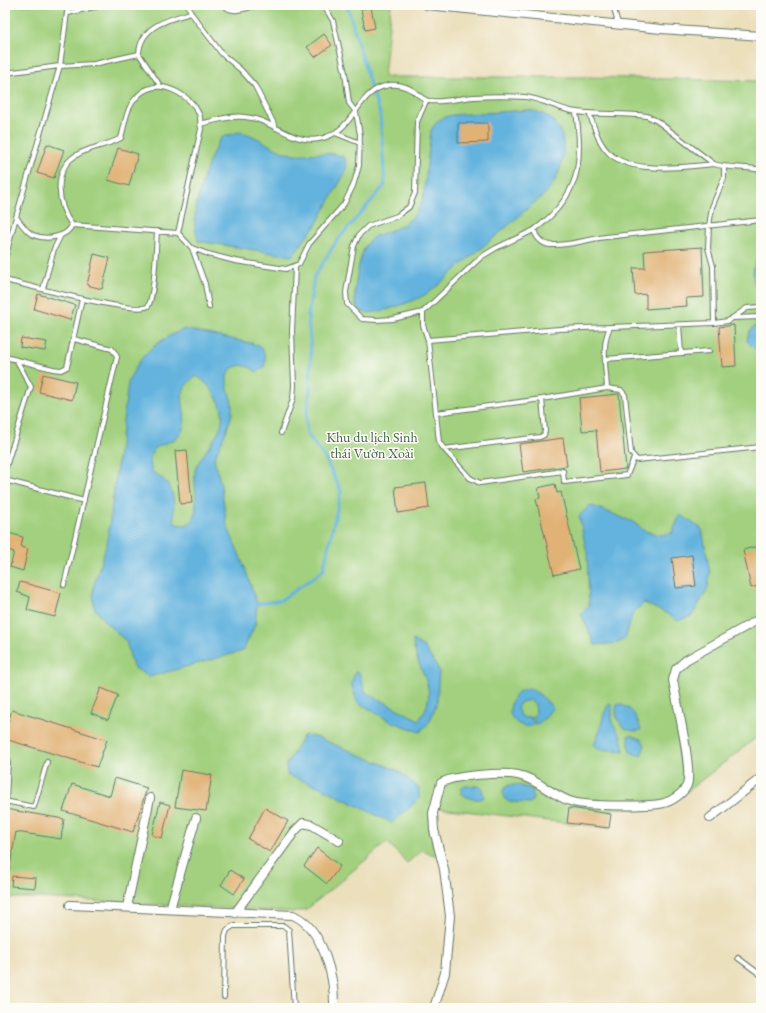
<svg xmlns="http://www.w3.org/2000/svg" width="766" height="1013" font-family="'EB Garamond',serif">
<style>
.green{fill:#a2d07e;stroke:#608659}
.water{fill:#64b3de;stroke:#427889;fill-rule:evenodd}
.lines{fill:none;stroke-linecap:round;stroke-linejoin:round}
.stream{stroke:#64b3de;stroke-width:3}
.building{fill:#e1b276}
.lane-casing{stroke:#667664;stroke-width:6}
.street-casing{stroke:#667664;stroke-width:10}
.lane{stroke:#fff;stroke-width:4}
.street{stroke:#fff;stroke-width:8}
.labels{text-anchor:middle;stroke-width:3;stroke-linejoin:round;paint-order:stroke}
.park-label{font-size:14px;fill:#406246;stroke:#fdfcf7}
</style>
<rect width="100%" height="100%" fill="#fdfcf7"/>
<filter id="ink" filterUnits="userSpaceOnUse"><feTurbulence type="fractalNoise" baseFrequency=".025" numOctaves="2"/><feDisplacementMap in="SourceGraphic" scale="8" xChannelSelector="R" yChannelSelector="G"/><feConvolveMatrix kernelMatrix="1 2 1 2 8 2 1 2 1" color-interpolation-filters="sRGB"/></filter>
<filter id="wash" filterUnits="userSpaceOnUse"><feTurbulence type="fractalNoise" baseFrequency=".012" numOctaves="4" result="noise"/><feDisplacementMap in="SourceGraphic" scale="16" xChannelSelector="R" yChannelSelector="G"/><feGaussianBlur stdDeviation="0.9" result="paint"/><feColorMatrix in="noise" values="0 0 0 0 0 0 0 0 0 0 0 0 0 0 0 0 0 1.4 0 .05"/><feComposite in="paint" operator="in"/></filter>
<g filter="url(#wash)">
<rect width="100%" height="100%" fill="#ebdfbc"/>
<path class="green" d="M 5,5 L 391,5 L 384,77 L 585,77 L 761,81 L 761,734 L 668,806 L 652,809 L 612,808 L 609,828 L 431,807 C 427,824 432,840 436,856 L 422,850 L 407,863 L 387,842 L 306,910 L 295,912 L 39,898 L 5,898 Z"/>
<path class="water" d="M 529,110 C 538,112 546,114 553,121 C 571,138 563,174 548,190 C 543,197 535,202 528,208 C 509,226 488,242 468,259 C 453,271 438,288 421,297 C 411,302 374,316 363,312 C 356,309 354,301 355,294 C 355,281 360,252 368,242 C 372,237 378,235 384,233 C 404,226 415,220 423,199 L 431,130 C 437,120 442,117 452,115 Z
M 239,132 C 257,134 270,149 288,153 C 306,157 325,149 344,157 L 347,164 L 345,173 L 316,225 L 292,256 L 198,241 C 197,235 194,227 195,220 C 195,199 209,154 222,137 Z
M 761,254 L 761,293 L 760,293 C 750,281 751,265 761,254 Z
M 761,324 L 761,348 L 755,349 L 747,341 C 748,331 751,327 761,324 Z
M 184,329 L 255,344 C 265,350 267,356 264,367 L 257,372 L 249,367 L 241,365 L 232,368 L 227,376 L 227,385 L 232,403 L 232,414 L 226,432 L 214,458 L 221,486 L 227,525 L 245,568 L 257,604 L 255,625 L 243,651 L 149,677 L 133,667 L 126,641 L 105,622 L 94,607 L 93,588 L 107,543 L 128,383 C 140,354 155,342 184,329 ZM 197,376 C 207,383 211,388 217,398 C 234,425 207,445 196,467 C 190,481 209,536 174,523 C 173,497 177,485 152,472 C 142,436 176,451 183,428 C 190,409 170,392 197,376 Z
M 590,505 L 633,522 L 645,531 L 660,535 L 672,533 L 680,515 L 702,529 L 710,572 L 708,588 L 692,616 L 677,621 L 668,614 L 644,603 L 633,613 L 625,639 L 618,643 L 595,645 L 581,613 L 589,606 L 587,553 L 579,516 Z
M 413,640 L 424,647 L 439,670 L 437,702 L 430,721 L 420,732 L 390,721 L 357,702 L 351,683 L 356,671 L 359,672 L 365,692 L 419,720 C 443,687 415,672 413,640 Z
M 529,688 L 539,694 L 553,707 L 545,718 L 536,725 L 533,716 L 536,713 L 535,704 L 530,700 L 521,702 L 517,708 L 520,715 L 525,718 L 531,717 L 534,725 C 523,729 515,724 510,714 C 510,701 514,690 529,688 Z
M 609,704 L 612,705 L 612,722 L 621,737 L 624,751 L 598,749 L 593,745 C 602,733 600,717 609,704 Z
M 617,704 C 631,705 638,718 641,730 C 625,735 612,719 617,704 Z
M 304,735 L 316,737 L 397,770 L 419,788 L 419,799 L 392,823 L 320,787 L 287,775 L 286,765 Z
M 632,735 L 642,740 L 645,745 L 641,756 L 630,752 L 628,736 Z
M 510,785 L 517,785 L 532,789 L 533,799 L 530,803 L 509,802 L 504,798 L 503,791 L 505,787 Z
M 467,786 L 478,786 L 482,788 L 484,797 L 481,799 L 472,799 L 461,794 L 462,787 Z"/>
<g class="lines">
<path class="stream" d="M 257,604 L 281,600 L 323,571 L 341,491 L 325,458 L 307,434 L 306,420 L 310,391 L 311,353 L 308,316 L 314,277 L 336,242 L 385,185 L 380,114 L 371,88 L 347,5"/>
</g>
<g id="blocks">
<path class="building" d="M 371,7 L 375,28 L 365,30 L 361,9 Z
M 324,34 L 332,45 L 315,57 L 307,47 Z
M 458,123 L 488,123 L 488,142 L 458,143 Z
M 47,144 L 64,150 L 54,178 L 37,173 Z
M 118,148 L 138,154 L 129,186 L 108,180 Z
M 702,247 L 704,297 L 686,298 L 687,306 L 646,309 L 646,294 L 635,295 L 633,268 L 645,268 L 644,251 Z
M 94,254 L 110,258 L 102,289 L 87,285 Z
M 38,294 L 75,305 L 70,320 L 34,309 Z
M 734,325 L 736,366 L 722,367 L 719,327 Z
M 21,338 L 47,342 L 45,351 L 20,347 Z
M 43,374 L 76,382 L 72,400 L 39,392 Z
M 619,394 L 626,469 L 600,472 L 596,430 L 582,431 L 579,398 Z
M 563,438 L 567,466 L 523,472 L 519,444 Z
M 187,450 L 192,503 L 180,504 L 175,451 Z
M 426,483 L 429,508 L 398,513 L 395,487 Z
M 555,484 L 557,493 L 561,492 L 579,569 L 554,575 L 536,499 L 540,498 L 538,488 Z
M 5,532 L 23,537 L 21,547 L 28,549 L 23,571 L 10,567 L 14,552 L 5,549 Z
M 758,546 L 759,553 L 761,552 L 761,585 L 751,588 L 743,550 Z
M 692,555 L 696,586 L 676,588 L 672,558 Z
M 20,582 L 61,593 L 55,617 L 27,610 L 30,597 L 17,592 Z
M 101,688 L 118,695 L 108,720 L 91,713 Z
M 12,710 L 107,740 L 97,767 L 5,739 L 5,721 L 8,722 Z
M 181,770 L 212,775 L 206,811 L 175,807 Z
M 115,778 L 147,788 L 133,832 L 63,811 L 72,784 L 110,796 Z
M 160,802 L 170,805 L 162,838 L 152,835 Z
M 265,808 L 288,821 L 270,852 L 248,839 Z
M 569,808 L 611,814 L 609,828 L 567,823 Z
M 5,809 L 64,819 L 61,839 L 16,832 L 9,871 L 5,871 Z
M 317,848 L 340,866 L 327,884 L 304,866 Z
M 230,870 L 244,879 L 234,894 L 221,885 Z
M 12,876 L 36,878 L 35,888 L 11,886 Z"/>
</g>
</g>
<g filter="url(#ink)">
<use href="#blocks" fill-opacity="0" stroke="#667664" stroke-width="1"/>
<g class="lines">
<defs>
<path id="lane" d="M 188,5 L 191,13 L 222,54 L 241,70 L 255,86 L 276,128
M 224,5 C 232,15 246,8 258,5
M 613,5 L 618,24
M 68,13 L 103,5
M 139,54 C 140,26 169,19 191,13
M 5,73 L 60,66 L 68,5
M 576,112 C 584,164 579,197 534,230 C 536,238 543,245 551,245 C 569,246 588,239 606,237 C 657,231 709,226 761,220
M 589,113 C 594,126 598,142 608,152 C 630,175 685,167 714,164
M 200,124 C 214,121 230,115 245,117 C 272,119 291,144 319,139 C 354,133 356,93 385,86 C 395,83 408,86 416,93 C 420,96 424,100 429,101 C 444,103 458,98 474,97 C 490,96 508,96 525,97 C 544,99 559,110 577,112 C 600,115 624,113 647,116 L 657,121 L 714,164 C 729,169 745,166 761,170
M 335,133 L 360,143
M 72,225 C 67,238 45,240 33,235 C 26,232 21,223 16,217 L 60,66 L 94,64 L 139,54 L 161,87
M 178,233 L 201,129 C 200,124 201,118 199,114 C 192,97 165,81 148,89 C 144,90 138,95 136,98 C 126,108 125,125 121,138 C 107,146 88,147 75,156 C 52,171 58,206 72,225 L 178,233 L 192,248 L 208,254 L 235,261 L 286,269 L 299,264 L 309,244 L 344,204 L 353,186 L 359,166 L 360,135 L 356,112 L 349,103 L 345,73 L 333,21 L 326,9 L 319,5
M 192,248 L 205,284 L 209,307
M 5,259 L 16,217
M 5,280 C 23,284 139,316 148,306 C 155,297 156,245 157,231
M 43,289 L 54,249 L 61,235
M 423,312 L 393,319 L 377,320 L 362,319 L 347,304 L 346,292 L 354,246 L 359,235 L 368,226 L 397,216 L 409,207 L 415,193 L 417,122 L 426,101
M 732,318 L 761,317
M 714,323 L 728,321 L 747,308 L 761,307
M 679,325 L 681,353
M 428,340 L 559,329 L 610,327
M 5,357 L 53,369 L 61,370 L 67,367 L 82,299
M 605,359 L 709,351
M 607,388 C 606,369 601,345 610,327 L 714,323 L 713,266 L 708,248 L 709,226 L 712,207 L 724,178 L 724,167
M 542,399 L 545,431 L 544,435 L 540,437 L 444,449 L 439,442 L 436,413 L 542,399 L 607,388 L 621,390 L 625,395 L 631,453 L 637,460 L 761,447
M 436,413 L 428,340 L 423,325 L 423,312 L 481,257 L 496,248 L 534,230
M 281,433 L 293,399 L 294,386 L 292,331 L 295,267
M 444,449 L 470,478 L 480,483 L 563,471 L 564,482 L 627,475 L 634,458
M 5,470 L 31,387 L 17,361
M 5,480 L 84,501
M 64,585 L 117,357 L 115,353 L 112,349 L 74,339
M 5,751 L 8,759 L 6,801
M 5,801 L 34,807 L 47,762
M 738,958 L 761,975
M 224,997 L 225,936 L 227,930 L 233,926 L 284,926 L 289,930 L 294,1008"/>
<path id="street" d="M 427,5 L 661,29 L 761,36
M 710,818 L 761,778
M 70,905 L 293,915 C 323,928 335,978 334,1008
M 127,907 L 150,798
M 170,909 L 196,818
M 235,913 L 295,831 L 303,823 L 312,825 L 339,841
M 434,1008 L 445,973 L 450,916 L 444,869 L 434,830 L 433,813 L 441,783 C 454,775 503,772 518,775 C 538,779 554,797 573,802 C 586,806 650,807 664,803 C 672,801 684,793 687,785 C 693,769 676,700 673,680 L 676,669 L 686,660 L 761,618"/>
</defs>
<use href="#lane" class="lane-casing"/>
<use href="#street" class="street-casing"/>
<use href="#lane" class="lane"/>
<use href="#street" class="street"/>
</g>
</g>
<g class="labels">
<g class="park-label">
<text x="372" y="442">Khu du lịch Sinh<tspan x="372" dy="16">thái Vườn Xoài</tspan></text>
</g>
</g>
<rect width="766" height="1013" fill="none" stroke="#fdfcf7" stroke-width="20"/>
</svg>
